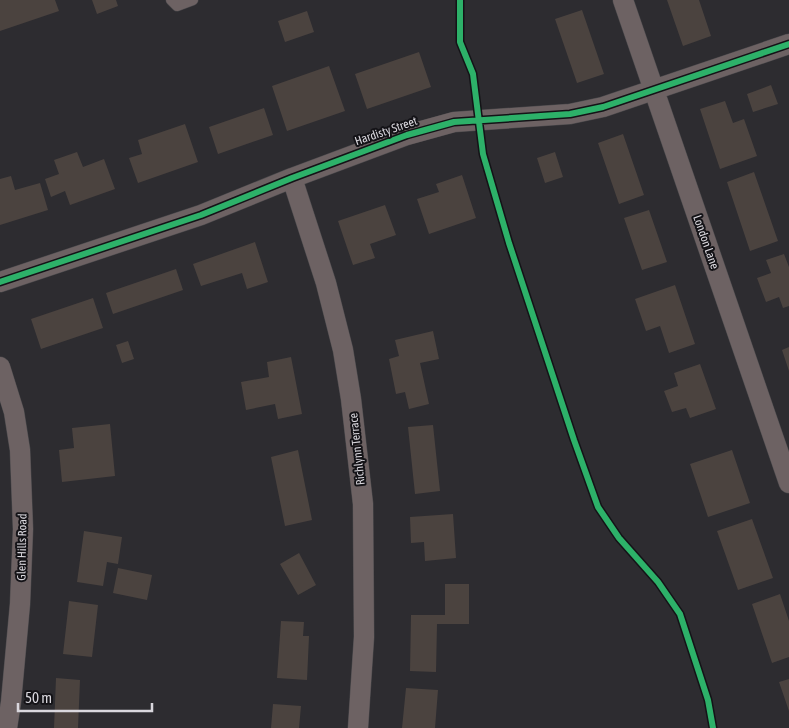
<svg xmlns="http://www.w3.org/2000/svg" width="789" height="728" font-family="'Asap Condensed',sans-serif">
<style>
.building{fill:#4b433f}
.lines{fill:none;stroke-linecap:round;stroke-linejoin:round}
.service-casing{stroke:#49484b;stroke-width:11}
.minor-casing{stroke:#49484b;stroke-width:21}
.service{stroke:#6d6263;stroke-width:10}
.minor{stroke:#6d6263;stroke-width:20}
.cycleway-casing{stroke:#141317;stroke-width:9}
.cycleway{stroke:#2db169;stroke-width:6}
.labels{text-anchor:middle;stroke-width:4;stroke-linejoin:round;paint-order:stroke}
.street-label{font-size:12px;fill:#d9d7dd;stroke:#141317}
</style>
<rect width="100%" height="100%" fill="#2d2c30"/>
<path class="building" d="M 0,0 L 55,0 L 59,11 L 0,31 Z
M 92,0 L 116,0 L 118,6 L 97,14 Z
M 667,0 L 699,0 L 711,36 L 683,46 Z
M 582,10 L 604,74 L 577,83 L 555,19 Z
M 307,11 L 314,32 L 285,42 L 278,21 Z
M 419,52 L 431,87 L 367,109 L 355,74 Z
M 329,66 L 345,111 L 287,131 L 272,86 Z
M 771,85 L 778,104 L 753,112 L 747,94 Z
M 725,101 L 733,123 L 744,119 L 757,156 L 720,169 L 700,109 Z
M 264,108 L 273,135 L 218,154 L 209,127 Z
M 185,124 L 198,162 L 138,183 L 129,158 L 142,154 L 138,140 Z
M 623,134 L 644,195 L 619,204 L 598,143 Z
M 77,152 L 83,167 L 104,159 L 115,189 L 70,205 L 65,191 L 51,197 L 45,179 L 59,174 L 54,160 Z
M 555,152 L 563,177 L 545,183 L 537,158 Z
M 754,172 L 778,241 L 750,251 L 727,182 Z
M 462,175 L 476,218 L 429,234 L 417,199 L 439,192 L 436,184 Z
M 11,176 L 15,190 L 40,183 L 48,210 L 0,225 L 0,179 Z
M 385,205 L 396,235 L 370,244 L 375,258 L 353,265 L 338,221 Z
M 649,210 L 667,262 L 642,270 L 624,218 Z
M 255,242 L 268,282 L 247,289 L 242,273 L 201,286 L 193,264 Z
M 784,254 L 789,267 L 789,306 L 783,308 L 779,297 L 766,302 L 757,278 L 771,273 L 766,260 Z
M 176,269 L 183,290 L 113,314 L 106,293 Z
M 675,285 L 695,344 L 669,353 L 660,326 L 646,331 L 635,299 Z
M 93,298 L 103,328 L 41,349 L 31,319 Z
M 433,331 L 439,359 L 420,363 L 429,404 L 409,409 L 405,392 L 396,394 L 389,359 L 399,356 L 395,340 Z
M 128,341 L 134,359 L 122,363 L 116,345 Z
M 789,347 L 789,371 L 782,350 Z
M 291,357 L 302,414 L 278,419 L 275,404 L 246,410 L 241,382 L 269,377 L 267,362 Z
M 700,364 L 716,409 L 690,418 L 686,408 L 672,412 L 664,391 L 678,386 L 674,373 Z
M 110,424 L 115,476 L 62,482 L 59,450 L 74,448 L 72,428 Z
M 433,425 L 440,491 L 415,494 L 408,427 Z
M 298,450 L 312,520 L 285,526 L 271,457 Z
M 732,450 L 750,503 L 708,517 L 690,464 Z
M 453,514 L 456,558 L 425,561 L 424,542 L 411,543 L 410,517 Z
M 752,519 L 773,578 L 738,590 L 717,531 Z
M 84,531 L 122,537 L 118,564 L 107,562 L 103,586 L 77,582 Z
M 299,553 L 316,585 L 298,595 L 280,564 Z
M 118,568 L 152,575 L 147,600 L 113,593 Z
M 445,584 L 469,584 L 469,624 L 437,624 L 436,672 L 410,671 L 411,615 L 445,615 Z
M 780,594 L 789,621 L 789,657 L 772,663 L 752,604 Z
M 69,601 L 98,605 L 92,657 L 63,654 Z
M 281,621 L 304,622 L 303,636 L 309,636 L 307,680 L 277,678 Z
M 56,678 L 80,680 L 78,728 L 54,728 Z
M 789,679 L 789,711 L 779,682 Z
M 406,688 L 438,690 L 435,728 L 402,728 Z
M 273,704 L 301,706 L 299,728 L 271,728 Z"/>
<g class="lines">
<defs>
<path id="service" d="M 171,0 L 177,6 L 193,0"/>
<path id="minor" d="M 623,0 L 789,483
M 292,178 L 326,283 L 343,350 L 351,399 L 363,504 L 364,637 L 358,728
M 0,282 L 201,215 L 292,178 L 407,135 L 454,122 L 570,114 L 603,107 L 789,44
M 0,367 L 14,412 L 20,450 L 23,529 L 20,604 L 11,702 L 7,728"/>
</defs>
<use href="#service" class="service-casing"/>
<use href="#minor" class="minor-casing"/>
<use href="#service" class="service"/>
<use href="#minor" class="minor"/>
<defs>
<path id="cycleway" d="M 460,0 L 460,42 L 473,74 L 483,154 L 509,243 L 574,440 L 598,507 L 619,538 L 658,582 L 680,614 L 708,700 L 713,728
M 0,282 L 201,215 L 292,178 L 407,135 L 454,122 L 570,114 L 603,107 L 789,44"/>
</defs>
<use href="#cycleway" class="cycleway-casing"/>
<use href="#cycleway" class="cycleway"/>
</g>
<g class="labels">
<g class="street-label">
<text transform="translate(386 131) rotate(-19)" y="4">Hardisty Street</text>
<text transform="translate(706 242) rotate(71)" y="4">London Lane</text>
<text transform="translate(357 449) rotate(-96)" y="4">Richlynn Terrace</text>
<text transform="translate(22 547) rotate(-89)" y="4">Glen Hills Road</text>
</g>
</g>
<path d="M18 703v8h134v-8" fill="none" stroke="#d9d7dd" stroke-width="2.5"/>
<text x="25" y="703" font-size="15" fill="#d9d7dd" stroke="#141317" stroke-width="4" paint-order="stroke">50 m</text>
</svg>
